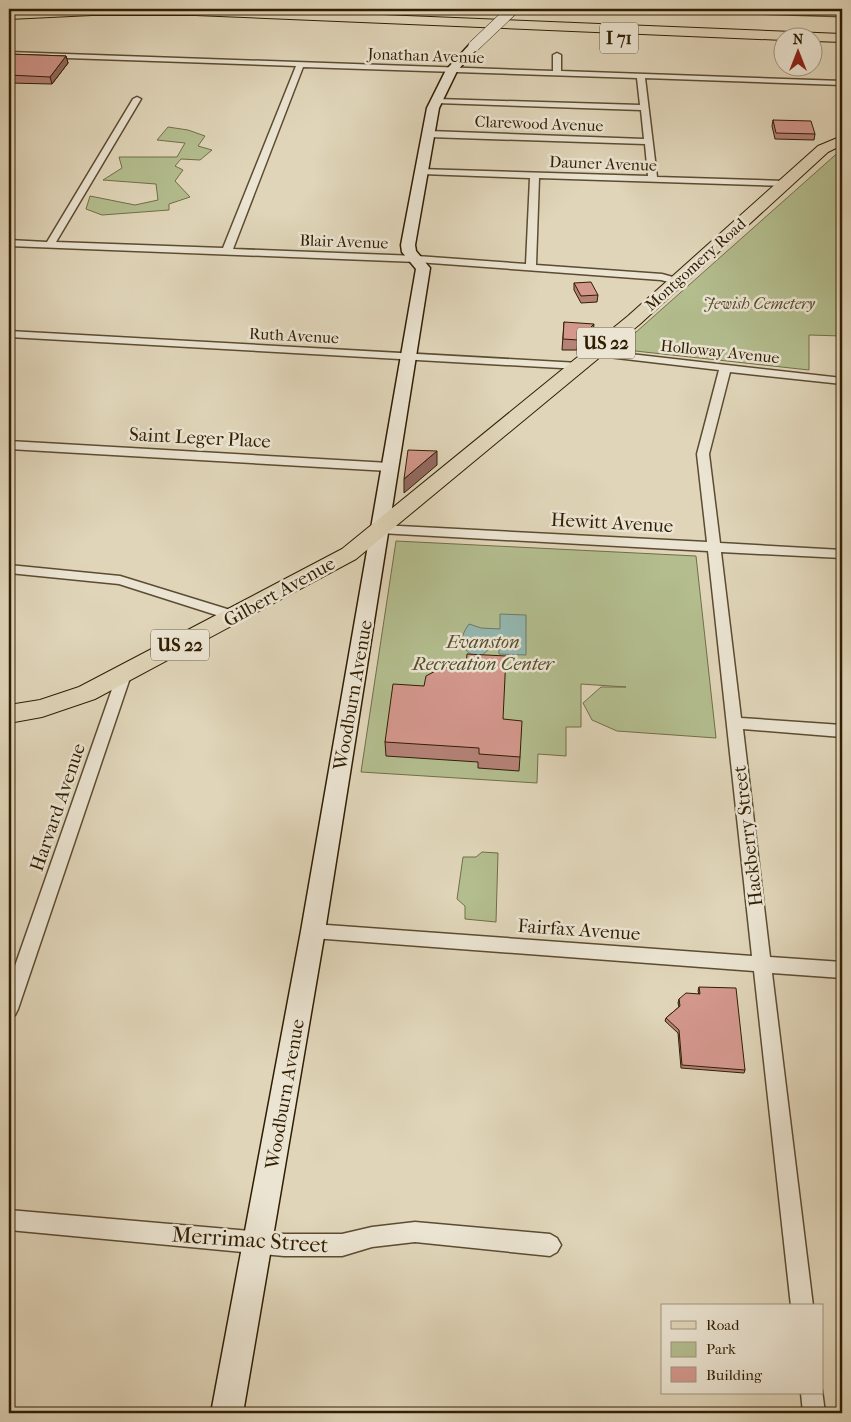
<svg xmlns="http://www.w3.org/2000/svg" width="851" height="1422" font-family="'IM FELL French Canon',serif">
<style>
.green{fill:#b3bd8e;stroke:#726e48}
.water{fill:#94b8b1;stroke:#6c7a6b}
.lines{fill:none;stroke-linecap:round;stroke-linejoin:round}
.street-casing{stroke:#5c4c30;stroke-width:3}
.secondary-casing{stroke:#301e02;stroke-width:3}
.primary-casing{stroke:#301e02;stroke-width:2}
.highway-casing{stroke:#301e02;stroke-width:2}
.street{fill:#ebe4d2;fill-rule:evenodd}
.secondary{fill:#ebe4d2;fill-rule:evenodd}
.primary{fill:#e0d5b9;fill-rule:evenodd}
.highway{fill:#e0d5b9;fill-rule:evenodd}
.secondary-bridge-casing{stroke:#301e02;stroke-width:12;stroke-linecap:butt}
.secondary-bridge{stroke:#ebe4d2;stroke-width:11}
.wall{fill:#b58278;stroke:#301e02}
.shaded-wall{fill:#946a62;stroke:#301e02}
.building{fill:#d3978c;stroke:#301e02}
.labels{text-anchor:middle;stroke-width:5;stroke-linejoin:round;paint-order:stroke}
.far-street-label{font-size:16px;fill:#301e02;stroke:#ebe4d2}
.far-park-label{font-size:16px;font-style:italic;fill:#574e2c;stroke:#ebe4d2}
.shield{fill:#ebe4d2;stroke:#685940;stroke-width:1}
.shield-label{font-size:18px;font-weight:bold;fill:#301e02}
.street-label{font-size:19px;fill:#301e02;stroke:#ebe4d2}
.park-label{font-size:19px;font-style:italic;fill:#574e2c;stroke:#ebe4d2}
.near-street-label{font-size:22px;fill:#301e02;stroke:#ebe4d2}
</style>
<rect width="100%" height="100%" fill="#e0d5b9"/>
<filter id="stains"><feTurbulence type="fractalNoise" baseFrequency=".004" numOctaves="4"/><feColorMatrix values="0 0 0 0 .2 0 0 0 0 .09 0 0 0 0 .02 0 0 0 .5 -.17"/></filter>
<radialGradient id="worn" r=".72"><stop offset=".6" stop-color="#630" stop-opacity="0"/><stop offset="1" stop-color="#630" stop-opacity=".3"/></radialGradient>
<path class="green" d="M 168,127 L 188,130 L 205,136 L 198,146 L 212,150 L 200,160 L 181,159 L 175,166 L 183,170 L 175,181 L 190,197 L 169,204 L 169,210 L 102,215 L 86,209 L 90,196 L 135,205 L 158,200 L 156,184 L 103,180 L 122,168 L 119,157 L 177,157 L 185,143 L 157,140 Z
M 842,149 L 842,336 L 809,335 L 809,370 L 617,349 Z
M 396,541 L 696,556 L 716,738 L 617,731 L 592,720 L 583,703 L 601,687 L 626,687 L 581,684 L 581,727 L 566,727 L 566,756 L 538,754 L 537,783 L 361,772 Z
M 482,852 L 498,853 L 496,922 L 465,919 L 465,906 L 457,899 L 463,857 L 476,857 Z
M 9,1407 L 91,1413 L 9,1413 Z"/>
<path class="water" d="M 500,614 L 526,615 L 526,655 L 499,654 L 499,647 L 492,646 L 478,659 C 461,649 457,641 469,624 L 481,628 L 500,629 Z"/>
<g class="lines">
<defs>
<path id="street" d="M 680,9 L 842,12 L 842,16 L 684,11 Z
M 9,52 L 553,71 L 553,55 L 557,53 L 561,55 L 561,71 L 842,81 L 842,85 L 645,78 L 657,177 L 784,181 L 789,184 L 787,186 L 539,178 L 536,265 L 662,274 L 680,279 L 681,281 L 676,284 L 661,280 L 417,262 L 9,246 L 9,240 L 47,242 L 133,99 L 137,97 L 141,99 L 56,242 L 223,248 L 296,66 L 9,56 ZM 303,67 L 637,78 L 640,105 L 437,99 L 433,101 L 437,103 L 641,110 L 644,139 L 429,131 L 425,134 L 429,137 L 645,144 L 648,176 L 419,169 L 418,171 L 422,174 L 530,178 L 526,264 L 417,256 L 233,249 Z
M 9,331 L 579,363 L 585,366 L 579,369 L 9,337 Z
M 595,350 L 842,378 L 842,384 L 730,372 L 709,454 L 720,543 L 842,550 L 842,558 L 721,552 L 741,718 L 842,725 L 842,737 L 743,729 L 770,957 L 842,962 L 842,978 L 772,973 L 813,1306 L 791,1306 L 754,971 L 313,938 L 307,936 L 304,931 L 307,926 L 313,924 L 752,956 L 708,551 L 380,533 L 374,529 L 380,525 L 707,542 L 697,454 L 719,370 L 591,355 L 590,353 Z
M 9,441 L 389,463 L 395,467 L 389,471 L 9,449 Z
M 9,565 L 120,576 L 240,613 L 242,616 L 235,621 L 119,584 L 9,573 Z
M 124,670 L 129,671 L 131,675 L 18,1009 L 15,1015 L 9,1017 L 9,983 L 117,675 L 119,671 Z
M 9,1210 L 284,1234 L 342,1234 L 372,1227 L 415,1222 L 550,1234 L 557,1238 L 561,1245 L 557,1252 L 550,1256 L 415,1242 L 372,1247 L 342,1256 L 284,1256 L 9,1230 Z
M 822,1390 L 825,1413 L 803,1413 L 801,1393 L 822,1393 Z"/>
<path id="secondary" d="M 474,43 L 479,46 L 457,71 L 439,108 L 415,245 L 416,251 L 430,268 L 325,931 L 243,1413 L 211,1413 L 301,931 L 416,269 L 402,252 L 401,245 L 427,108 L 446,70 L 470,44 Z"/>
<path id="primary" d="M 842,136 L 842,145 L 828,152 L 640,324 L 356,559 L 95,699 L 42,717 L 9,723 L 9,705 L 40,700 L 79,687 L 342,549 L 628,316 L 818,146 Z"/>
<path id="highway" d="M 57,9 L 235,9 L 842,34 L 842,42 L 814,41 L 814,38 L 784,38 L 784,40 L 195,15 L 92,15 L 9,19 L 9,11 Z"/>
</defs>
<use href="#street" class="street-casing"/>
<use href="#secondary" class="secondary-casing"/>
<use href="#primary" class="primary-casing"/>
<use href="#highway" class="highway-casing"/>
<use href="#street" class="street"/>
<use href="#secondary" class="secondary"/>
<use href="#primary" class="primary"/>
<use href="#highway" class="highway"/>
<defs>
<path id="secondary-bridge" d="M 474,46 L 513,9"/>
</defs>
<use href="#secondary-bridge" class="secondary-bridge-casing"/>
<use href="#secondary-bridge" class="secondary-bridge"/>
</g>
<path class="wall" d="M 9,54 L 66,56 L 68,63 L 52,84 L 9,83 Z
M 773,120 L 815,134 L 814,140 L 775,139 L 772,126 Z
M 574,283 L 598,295 L 597,302 L 581,303 L 574,290 Z
M 564,322 L 593,335 L 577,350 L 562,350 Z
M 424,686 L 503,719 L 520,757 L 519,771 L 478,768 L 478,762 L 386,756 L 385,742 Z
M 699,987 L 745,1070 L 744,1073 L 681,1068 L 678,1033 L 665,1021 L 666,1018 L 679,1007 L 678,1003 L 679,999 L 699,994 L 698,991 Z"/>
<path class="shaded-wall" d="M 66,56 L 68,63 L 52,84 L 50,77 Z
M 10,132 L 12,140 L 9,146 L 9,134 Z
M 594,324 L 593,335 L 577,350 L 578,340 Z
M 437,451 L 437,465 L 404,493 L 404,479 Z"/>
<path class="building" d="M 9,54 L 66,56 L 50,77 L 9,75 Z
M 773,120 L 811,121 L 815,134 L 776,133 Z
M 591,282 L 598,295 L 581,296 L 574,283 Z
M 564,322 L 594,324 L 578,340 L 563,339 Z
M 408,450 L 437,451 L 404,479 Z
M 467,654 L 506,656 L 503,719 L 522,721 L 520,757 L 479,754 L 479,748 L 385,742 L 393,684 L 424,686 L 426,676 L 441,668 L 466,666 Z
M 699,987 L 736,988 L 745,1070 L 682,1065 L 679,1030 L 666,1018 L 680,1006 L 679,999 L 686,993 L 700,994 Z"/>
<g class="labels">
<g class="far-street-label">
<text transform="translate(426 55) rotate(2)" y="6">Jonathan Avenue</text>
<text transform="translate(539 123) rotate(2)" y="6">Clarewood Avenue</text>
<text transform="translate(603 163) rotate(2)" y="6">Dauner Avenue</text>
<text transform="translate(344 241) rotate(2)" y="6">Blair Avenue</text>
<text transform="translate(695 264) rotate(-42)" y="6">Montgomery Road</text>
<text transform="translate(294 335) rotate(3)" y="6">Ruth Avenue</text>
<text transform="translate(720 351) rotate(6)" y="6">Holloway Avenue</text>
</g>
<g class="far-park-label">
<text x="759" y="309">Jewish Cemetery</text>
</g>
<g class="shield">
<rect x="600" y="22.5" width="38" height="31" rx="4"/>
<rect x="577" y="327.5" width="58" height="31" rx="4"/>
<rect x="151" y="629.5" width="58" height="31" rx="4"/>
</g>
<g class="shield-label">
<text x="619" y="44">I 71</text>
<text x="606" y="349">US 22</text>
<text x="180" y="651">US 22</text>
</g>
<g class="street-label">
<text transform="translate(200 437) rotate(3)" y="7">Saint Leger Place</text>
<text transform="translate(612 522) rotate(3)" y="7">Hewitt Avenue</text>
<text transform="translate(279 591) rotate(-29)" y="7">Gilbert Avenue</text>
<text transform="translate(352 695) rotate(-80)" y="7">Woodburn Avenue</text>
<text transform="translate(57 807) rotate(-71)" y="7">Harvard Avenue</text>
<text transform="translate(747 836) rotate(-97)" y="7">Hackberry Street</text>
<text transform="translate(579 929) rotate(4)" y="7">Fairfax Avenue</text>
<text transform="translate(284 1094) rotate(-80)" y="7">Woodburn Avenue</text>
</g>
<g class="park-label">
<text x="483" y="648">Evanston<tspan x="483" dy="22">Recreation Center</tspan></text>
</g>
<g class="near-street-label">
<text transform="translate(250 1239) rotate(4)" y="8">Merrimac Street</text>
</g>
</g>
<rect width="851" height="1422" fill="none" stroke="#e0d5b9" stroke-width="30"/>
<rect x="10" y="10" width="831" height="1402" fill="none" stroke="#301e02" stroke-width="2.5"/>
<rect x="15" y="15" width="821" height="1392" fill="none" stroke="#301e02"/>
<rect x="661" y="1304" width="162" height="90" fill="#ebe4d2" stroke="#a0957f"/>
<rect x="671" y="1321" width="25" height="8" fill="#e0d5b9" stroke="#a0957f"/>
<text x="706" y="1330" font-size="15" fill="#301e02">Road</text>
<rect x="671" y="1342" width="25" height="15" fill="#b3bd8e" stroke="#a0957f"/>
<text x="706" y="1354" font-size="15" fill="#301e02">Park</text>
<rect x="671" y="1367" width="25" height="15" fill="#d3978c" stroke="#a0957f"/>
<text x="706" y="1380" font-size="15" fill="#301e02">Building</text>
<g transform="translate(798 52)"><circle r="24" fill="#ebe4d2" stroke="#a0957f"/>
<path d="M0-4L9 19L0 12L-9 19Z" fill="#8f2418"/>
<text y="-8" font-size="14" font-weight="bold" text-anchor="middle" fill="#301e02">N</text>
</g>
<rect width="100%" height="100%" filter="url(#stains)"/>
<rect width="100%" height="100%" fill="url(#worn)"/>
</svg>
